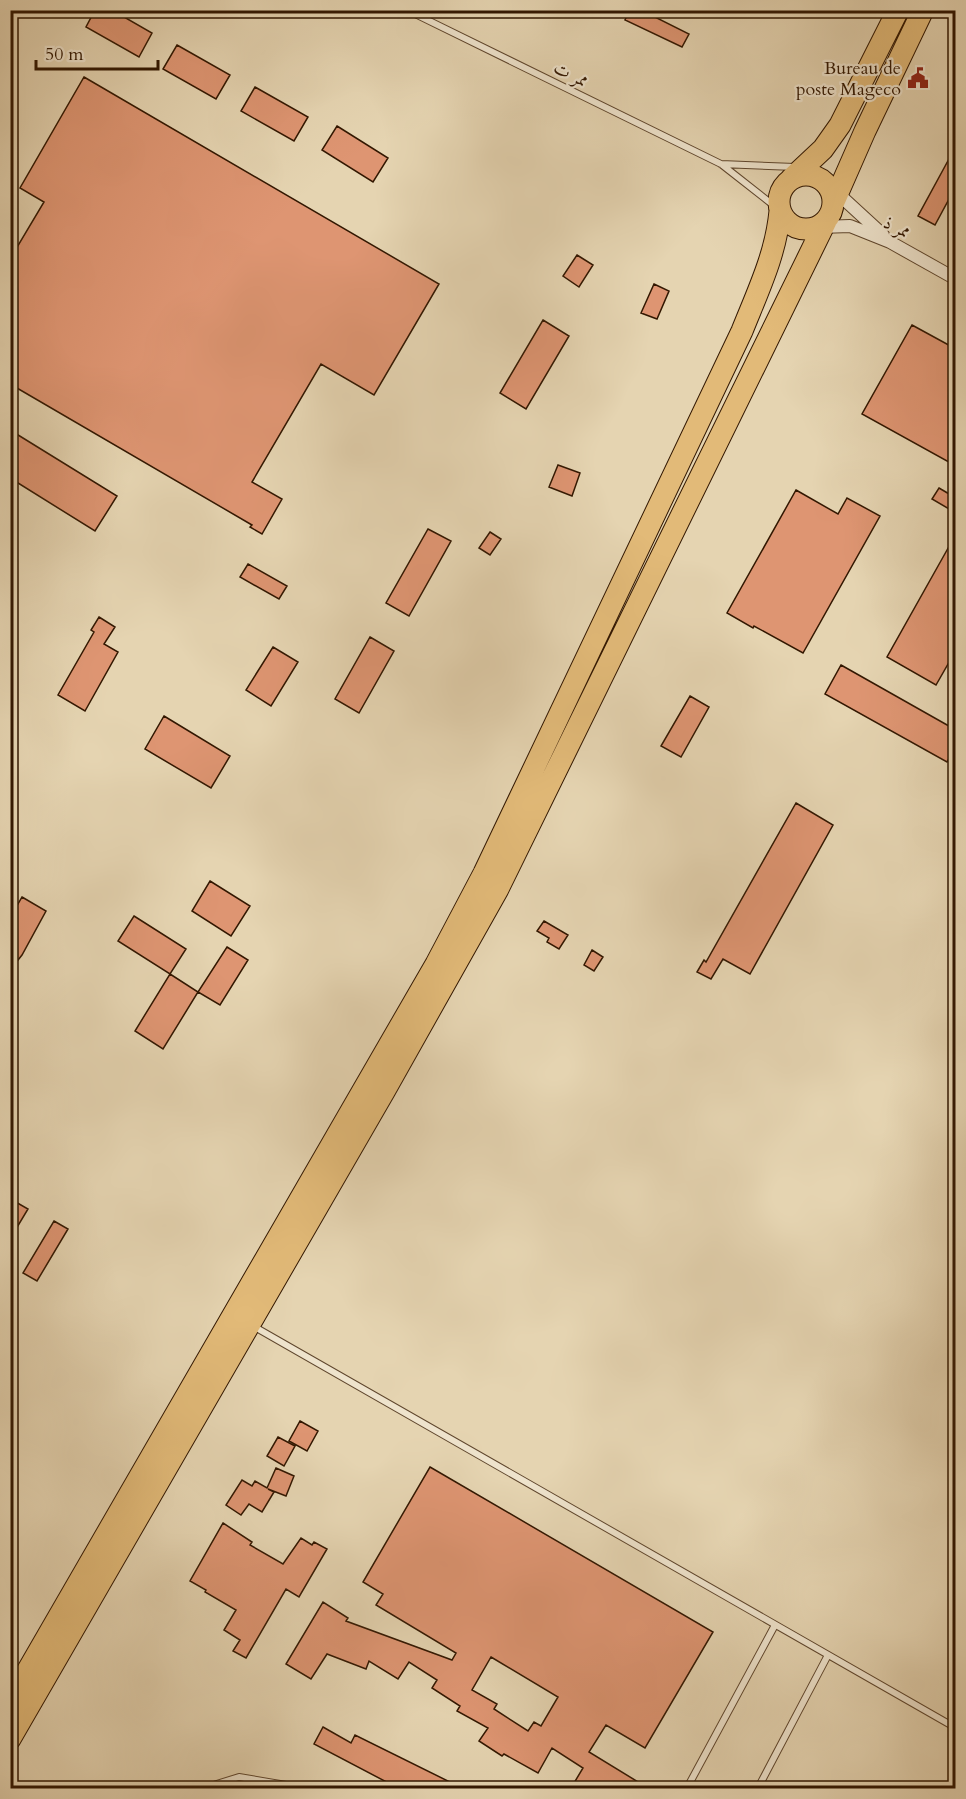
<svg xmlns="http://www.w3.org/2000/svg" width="966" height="1799" font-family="Cardo,Amiri,serif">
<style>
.building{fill:#de9572;stroke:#321701;stroke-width:1.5;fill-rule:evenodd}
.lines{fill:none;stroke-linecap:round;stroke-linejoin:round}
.service-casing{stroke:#5f462d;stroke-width:8}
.minor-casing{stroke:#5f462d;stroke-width:14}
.trunk-casing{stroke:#321701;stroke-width:23}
.service{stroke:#eee3cc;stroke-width:6}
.minor{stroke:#eee3cc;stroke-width:12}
.trunk{stroke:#e2ba78;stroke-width:21}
.labels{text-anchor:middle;stroke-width:4.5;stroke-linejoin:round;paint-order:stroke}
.poi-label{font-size:18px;fill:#321701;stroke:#eee3cc;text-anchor:end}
.street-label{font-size:18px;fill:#321701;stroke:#eee3cc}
</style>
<rect width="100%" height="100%" fill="#e5d4b1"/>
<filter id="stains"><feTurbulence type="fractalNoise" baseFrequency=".00333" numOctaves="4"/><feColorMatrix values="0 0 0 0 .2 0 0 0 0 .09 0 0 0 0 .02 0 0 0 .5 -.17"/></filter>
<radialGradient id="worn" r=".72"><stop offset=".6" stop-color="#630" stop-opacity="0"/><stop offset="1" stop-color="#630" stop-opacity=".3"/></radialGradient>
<path class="building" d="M 95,10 L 112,10 L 152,33 L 139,57 L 86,27 Z
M 630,10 L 641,10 L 689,34 L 682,47 L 625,20 Z
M 177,45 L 230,75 L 216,99 L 163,69 Z
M 84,77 L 439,284 L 374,395 L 321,364 L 252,482 L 282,499 L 262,534 L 250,527 L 252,525 L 10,384 L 10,259 L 44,202 L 20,188 Z
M 255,87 L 308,117 L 294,141 L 241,111 Z
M 337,126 L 388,158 L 373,182 L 322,150 Z
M 956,146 L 956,186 L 935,225 L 918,216 Z
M 577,255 L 593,265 L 579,287 L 563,276 Z
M 654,284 L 669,291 L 657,319 L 641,313 Z
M 543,320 L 569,336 L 526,409 L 500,393 Z
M 912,325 L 956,349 L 956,466 L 862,414 Z
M 10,430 L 117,496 L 95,531 L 10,478 Z
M 558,465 L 580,473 L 572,496 L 549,487 Z
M 939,488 L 956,498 L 956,513 L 932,499 Z
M 796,490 L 838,514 L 847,498 L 880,516 L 803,653 L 754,626 L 753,628 L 727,613 Z
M 428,529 L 451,541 L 409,616 L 386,603 Z
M 490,532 L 501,539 L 490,555 L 479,548 Z
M 956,534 L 956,650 L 936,685 L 887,657 Z
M 248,564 L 287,586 L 279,599 L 240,577 Z
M 99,617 L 115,627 L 104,644 L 118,652 L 85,711 L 58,695 L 94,632 L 91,630 Z
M 370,637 L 394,651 L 359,713 L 335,699 Z
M 273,647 L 298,662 L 271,706 L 246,690 Z
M 841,665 L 956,730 L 956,747 L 947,762 L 825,694 Z
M 690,696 L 709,707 L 681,757 L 661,746 Z
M 164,716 L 230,756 L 211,788 L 145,749 Z
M 796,803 L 833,825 L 750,974 L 723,959 L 711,979 L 697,972 L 704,960 L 706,962 Z
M 210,881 L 250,906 L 231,936 L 192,911 Z
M 22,897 L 46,911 L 22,955 L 10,970 L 10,918 Z
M 134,916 L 186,949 L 170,974 L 118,941 Z
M 544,921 L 568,935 L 559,949 L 547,942 L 549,938 L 537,931 Z
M 227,947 L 248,960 L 220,1005 L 198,992 Z
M 592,950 L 603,957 L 594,971 L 584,965 Z
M 170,974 L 198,992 L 163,1049 L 135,1031 Z
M 14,1201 L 28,1209 L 10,1239 L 10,1208 Z
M 54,1221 L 68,1229 L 37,1281 L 23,1273 Z
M 300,1421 L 318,1431 L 307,1451 L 289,1441 Z
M 278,1437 L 295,1446 L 284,1466 L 267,1456 Z
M 430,1467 L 713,1632 L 645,1748 L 606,1725 L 589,1752 L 648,1788 L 584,1788 L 574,1783 L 583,1768 L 552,1748 L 538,1773 L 504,1754 L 502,1756 L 479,1741 L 488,1728 L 457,1711 L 460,1706 L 432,1688 L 437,1680 L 409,1662 L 398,1679 L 369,1661 L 366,1669 L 327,1654 L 311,1679 L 286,1664 L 323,1602 L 348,1618 L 346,1621 L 452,1660 L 456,1653 L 376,1605 L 383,1594 L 363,1582 ZM 491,1657 L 558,1697 L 541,1726 L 534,1722 L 528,1731 L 494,1709 L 497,1704 L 472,1690 Z
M 276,1468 L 294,1476 L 286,1496 L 268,1489 L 274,1492 L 262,1512 L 249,1504 L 241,1515 L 226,1505 L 242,1480 L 252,1486 L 255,1481 L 267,1488 Z
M 223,1523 L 252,1542 L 250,1545 L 283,1564 L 301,1538 L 312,1545 L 314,1542 L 327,1549 L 299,1597 L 286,1589 L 246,1658 L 233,1651 L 240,1640 L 224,1630 L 236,1610 L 205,1592 L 206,1590 L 190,1581 Z
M 323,1727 L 351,1743 L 355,1735 L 462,1788 L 398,1788 L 314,1744 Z"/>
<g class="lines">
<defs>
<path id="service" d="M 407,10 L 721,164 L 777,208
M 721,164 L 795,167
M 253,1326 L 956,1728
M 204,1788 L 239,1777 L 286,1785 L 294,1788
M 687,1788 L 775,1625
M 758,1788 L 828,1655"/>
<path id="minor" d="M 834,190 L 883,235
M 820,227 L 850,226 L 890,242 L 956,279"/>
<path id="trunk" d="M779 202a27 27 0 1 1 54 0a27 27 0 1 1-54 0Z
M 791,179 L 823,149 L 840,125 L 898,10
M 833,204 L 865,131 L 923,10
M 10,1701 L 436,964 L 484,873 L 742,331 C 758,291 776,254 780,211
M 10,1739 L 385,1090 L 498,889 L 826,221"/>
</defs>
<use href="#service" class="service-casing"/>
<use href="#minor" class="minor-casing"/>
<use href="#trunk" class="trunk-casing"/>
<use href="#service" class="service"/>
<use href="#minor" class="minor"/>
<use href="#trunk" class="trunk"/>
</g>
<defs>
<symbol id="civic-bare" viewBox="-9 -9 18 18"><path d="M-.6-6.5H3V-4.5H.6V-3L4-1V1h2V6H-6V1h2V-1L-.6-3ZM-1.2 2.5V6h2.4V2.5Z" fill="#8f2418" stroke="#eee3cc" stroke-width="2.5" paint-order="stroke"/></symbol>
</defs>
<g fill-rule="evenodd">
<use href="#civic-bare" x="903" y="63" width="30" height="30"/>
</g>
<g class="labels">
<g class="poi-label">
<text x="901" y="74">Bureau de<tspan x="901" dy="21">poste Mageco</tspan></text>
</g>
<g class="street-label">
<text transform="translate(571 74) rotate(26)" y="6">ممر ت</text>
<text transform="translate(897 227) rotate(26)" y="6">ممر ذ</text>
</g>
</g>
<rect width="966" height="1799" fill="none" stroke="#e5d4b1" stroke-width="36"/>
<rect x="12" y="12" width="942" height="1775" fill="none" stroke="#321701" stroke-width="3"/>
<rect x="18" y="18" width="930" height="1763" fill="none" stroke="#321701" stroke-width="1.5"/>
<path d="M36 60v9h122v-9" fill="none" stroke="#321701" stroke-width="3"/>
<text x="45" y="60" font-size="18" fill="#321701" stroke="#eee3cc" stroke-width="4.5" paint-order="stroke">50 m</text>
<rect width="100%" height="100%" filter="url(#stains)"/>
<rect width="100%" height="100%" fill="url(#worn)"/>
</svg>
